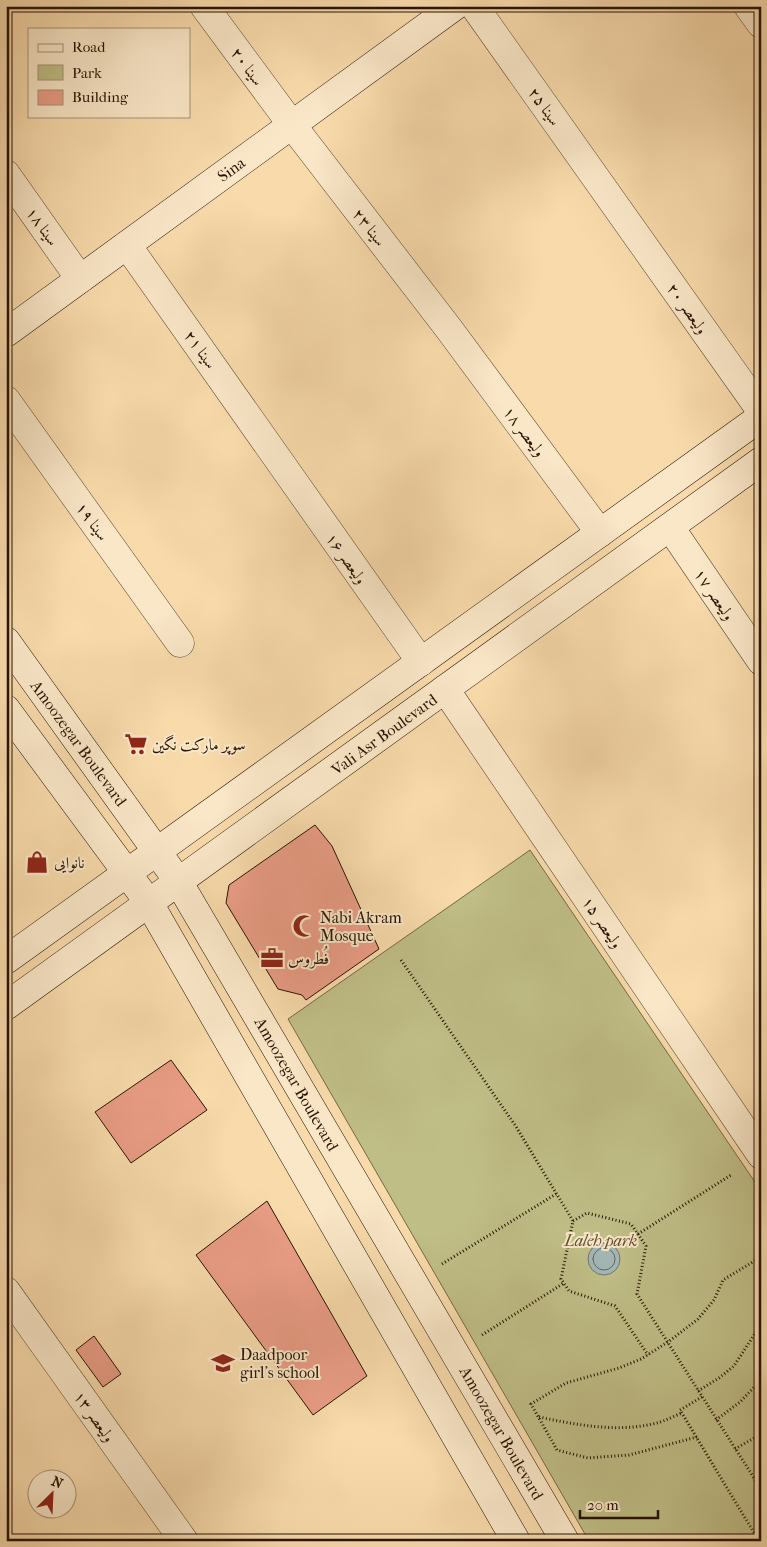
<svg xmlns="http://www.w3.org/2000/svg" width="767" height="1547" font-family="'IM FELL French Canon',Amiri,serif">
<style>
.green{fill:#c0be87;stroke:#736845}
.water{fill:#a3b7b6;stroke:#71756e}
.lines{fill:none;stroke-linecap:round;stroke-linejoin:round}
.shore{stroke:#64655c;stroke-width:1}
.building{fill:#ea9d86;stroke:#261303}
.street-casing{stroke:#5a452d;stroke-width:29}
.secondary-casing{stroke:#261303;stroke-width:29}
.path{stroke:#261303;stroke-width:3;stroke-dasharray:1 2.5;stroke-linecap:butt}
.street{stroke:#fae7c8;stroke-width:28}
.secondary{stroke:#fae7c8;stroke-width:28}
.labels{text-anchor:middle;stroke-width:4;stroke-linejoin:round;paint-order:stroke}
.street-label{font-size:16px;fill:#261303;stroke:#fae7c8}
.poi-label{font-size:16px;fill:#261303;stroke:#fae7c8;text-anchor:start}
.park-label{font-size:16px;font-style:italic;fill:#5c4f31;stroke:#fae7c8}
</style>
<rect width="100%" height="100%" fill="#f8daab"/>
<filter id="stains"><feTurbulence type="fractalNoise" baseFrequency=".004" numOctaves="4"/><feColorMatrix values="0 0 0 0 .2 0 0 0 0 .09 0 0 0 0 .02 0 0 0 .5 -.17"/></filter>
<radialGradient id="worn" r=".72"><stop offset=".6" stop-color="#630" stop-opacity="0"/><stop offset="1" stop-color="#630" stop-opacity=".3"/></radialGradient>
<path class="green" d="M 530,850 L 761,1191 L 761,1541 L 589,1541 L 288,1019 Z"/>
<path class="water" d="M588 1259a16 16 0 1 1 32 0a16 16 0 1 1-32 0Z"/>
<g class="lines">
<path class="shore" d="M593 1259a11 11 0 1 1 22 0a11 11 0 1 1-22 0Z"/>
</g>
<path class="building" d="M 315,825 L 332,846 L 379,949 L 306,1000 L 302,995 L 278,989 L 226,903 L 229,885 Z
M 171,1060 L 207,1110 L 131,1163 L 95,1112 Z
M 267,1201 L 367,1376 L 313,1415 L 196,1255 Z
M 94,1336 L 121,1374 L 103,1387 L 76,1350 Z"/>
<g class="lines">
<defs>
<path id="street" d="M 204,6 L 292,125 L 449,329 L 600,533
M 474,6 L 761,411
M 748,6 L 761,24
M 6,174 L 80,279
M 127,245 L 421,662
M 6,400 L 180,643
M 670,527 L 761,661
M 445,689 L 761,1155
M 6,1291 L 184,1541"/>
<path id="secondary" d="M 6,333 L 455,6
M 6,641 L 178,881 L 565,1541
M 6,709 L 149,903 L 516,1541
M 6,960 L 761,417
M 6,1006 L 761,461"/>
</defs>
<use href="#street" class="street-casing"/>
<use href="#secondary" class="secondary-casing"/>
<path class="path" d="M 401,960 L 515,1125 L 573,1221 L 561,1279 L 569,1291 L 615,1306 L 648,1355
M 573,1221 L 587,1213 L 631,1224 L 646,1246 L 637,1294 L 761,1489
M 638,1234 L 731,1175
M 442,1264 L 556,1194
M 482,1335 L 564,1283
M 698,1391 L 719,1378 L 734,1366 L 761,1324
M 702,1397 L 680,1410 L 759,1541
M 539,1417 C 578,1425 617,1433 657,1423 C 665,1421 674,1416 682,1413
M 716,1420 L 740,1402 L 761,1380
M 697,1437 L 629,1455 L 588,1458 L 557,1450 L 531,1404 L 566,1383 L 619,1368 L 641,1359 L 668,1342 L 698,1319 L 714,1300 L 723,1280 L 761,1257
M 735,1449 L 761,1434"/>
<use href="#street" class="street"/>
<use href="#secondary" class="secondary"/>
</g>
<defs>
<symbol id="supermarket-bare" viewBox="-9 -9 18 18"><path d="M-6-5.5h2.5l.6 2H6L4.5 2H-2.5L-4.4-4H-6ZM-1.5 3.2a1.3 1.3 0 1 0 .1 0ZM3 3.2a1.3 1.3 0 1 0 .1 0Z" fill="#8f2418" stroke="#fae7c8" stroke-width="2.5" paint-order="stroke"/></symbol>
<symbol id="shop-bare" viewBox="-9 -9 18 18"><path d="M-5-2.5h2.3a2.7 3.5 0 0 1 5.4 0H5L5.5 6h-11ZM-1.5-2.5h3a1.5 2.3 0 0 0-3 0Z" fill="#8f2418" stroke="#fae7c8" stroke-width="2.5" paint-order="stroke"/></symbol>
<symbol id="mosque-bare" viewBox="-9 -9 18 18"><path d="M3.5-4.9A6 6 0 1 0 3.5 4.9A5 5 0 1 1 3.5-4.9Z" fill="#8f2418" stroke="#fae7c8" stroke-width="2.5" paint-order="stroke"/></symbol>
<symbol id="office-bare" viewBox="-9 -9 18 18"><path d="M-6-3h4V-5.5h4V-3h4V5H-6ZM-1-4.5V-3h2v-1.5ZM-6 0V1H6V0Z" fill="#8f2418" stroke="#fae7c8" stroke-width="2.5" paint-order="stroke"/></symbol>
<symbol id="school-bare" viewBox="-9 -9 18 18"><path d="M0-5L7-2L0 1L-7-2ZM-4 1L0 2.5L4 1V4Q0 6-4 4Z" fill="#8f2418" stroke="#fae7c8" stroke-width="2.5" paint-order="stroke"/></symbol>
</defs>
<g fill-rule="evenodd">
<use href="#supermarket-bare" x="120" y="728" width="32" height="32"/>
<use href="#shop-bare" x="21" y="846" width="32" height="32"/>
<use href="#mosque-bare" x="288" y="910" width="32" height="32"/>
<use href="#office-bare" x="256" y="942" width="32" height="32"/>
<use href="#school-bare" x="207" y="1347" width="32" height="32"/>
</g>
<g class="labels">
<g class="street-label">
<text transform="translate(248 66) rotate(54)" y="6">سینا ۲۰</text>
<text transform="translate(545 106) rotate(55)" y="6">سینا ۲۵</text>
<text transform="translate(231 169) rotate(-36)" y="6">Sina</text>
<text transform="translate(43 226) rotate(55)" y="6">سینا ۱۸</text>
<text transform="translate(370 227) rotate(52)" y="6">سینا ۲۳</text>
<text transform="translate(688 308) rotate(55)" y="6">ولیعصر ۲۰</text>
<text transform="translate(201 349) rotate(55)" y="6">سینا ۲۱</text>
<text transform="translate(525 431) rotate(53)" y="6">ولیعصر ۱۸</text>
<text transform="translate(93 521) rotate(54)" y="6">سینا ۱۹</text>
<text transform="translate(347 558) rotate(55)" y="6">ولیعصر ۱۶</text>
<text transform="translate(715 594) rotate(56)" y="6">ولیعصر ۱۷</text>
<text transform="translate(384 734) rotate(-36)" y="6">Vali Asr Boulevard</text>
<text transform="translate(79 743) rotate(54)" y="6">Amoozegar Boulevard</text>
<text transform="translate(603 922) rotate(56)" y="6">ولیعصر ۱۵</text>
<text transform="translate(297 1084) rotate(60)" y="6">Amoozegar Boulevard</text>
<text transform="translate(95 1416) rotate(55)" y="6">ولیعصر ۱۳</text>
<text transform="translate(502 1433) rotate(60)" y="6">Amoozegar Boulevard</text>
</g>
<g class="poi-label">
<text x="152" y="750">سوپر مارکت نگین</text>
<text x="54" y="868">نانوایی</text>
<text x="320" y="923">Nabi Akram<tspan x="320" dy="18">Mosque</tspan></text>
<text x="288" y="964">فُطروس</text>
<text x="240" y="1360">Daadpoor<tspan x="240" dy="18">girl's school</tspan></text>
</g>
<g class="park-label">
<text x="601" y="1246">Laleh park</text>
</g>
</g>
<rect width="767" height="1547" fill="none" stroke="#f8daab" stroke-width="25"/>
<rect x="8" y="8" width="752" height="1532" fill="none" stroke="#261303" stroke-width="2.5"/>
<rect x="12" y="12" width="742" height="1522" fill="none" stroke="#261303"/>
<rect x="28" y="28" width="162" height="90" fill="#fae7c8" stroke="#a59279"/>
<rect x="38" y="44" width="25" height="8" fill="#fae7c8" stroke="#a59279"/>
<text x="72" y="52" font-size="15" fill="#261303">Road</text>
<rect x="38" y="65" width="25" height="15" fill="#c0be87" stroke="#a59279"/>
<text x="72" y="78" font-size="15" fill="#261303">Park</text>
<rect x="38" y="90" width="25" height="15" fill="#ea9d86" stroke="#a59279"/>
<text x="72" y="102" font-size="15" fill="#261303">Building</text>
<g transform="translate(52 1494) rotate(24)"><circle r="24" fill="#fae7c8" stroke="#a59279"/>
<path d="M0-4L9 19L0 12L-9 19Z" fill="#8f2418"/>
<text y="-8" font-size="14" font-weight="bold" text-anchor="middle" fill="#261303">N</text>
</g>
<path d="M580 1510v8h78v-8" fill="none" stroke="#261303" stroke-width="2.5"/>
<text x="587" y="1510" font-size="15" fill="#261303" stroke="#fae7c8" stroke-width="4" paint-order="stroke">20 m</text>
<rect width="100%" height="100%" filter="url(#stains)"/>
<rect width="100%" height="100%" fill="url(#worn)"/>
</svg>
